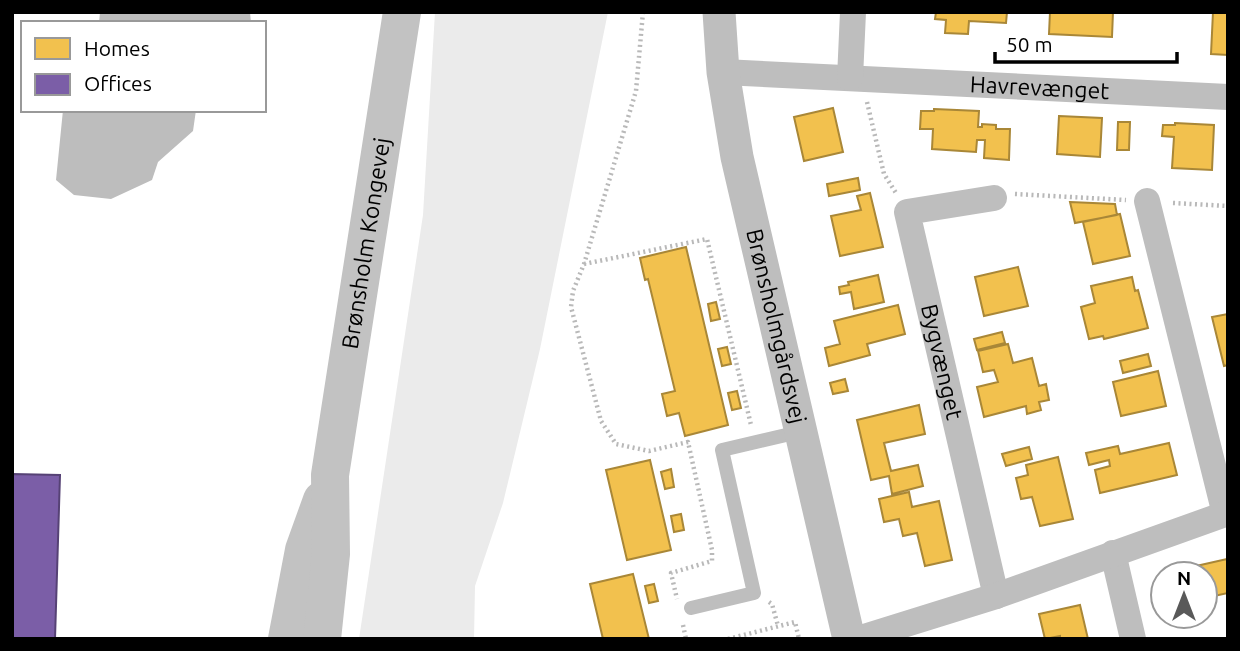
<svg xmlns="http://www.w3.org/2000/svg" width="1240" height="651" font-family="Ubuntu,sans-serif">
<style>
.green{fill:#ebebeb}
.water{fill:#bdbdbd}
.homes{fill:#f2c14e;stroke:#a98737;stroke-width:2}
.offices{fill:#7b5ea7;stroke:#564275;stroke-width:2}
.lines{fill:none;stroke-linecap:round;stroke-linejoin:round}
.path{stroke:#b9b9b9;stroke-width:4.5;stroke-dasharray:2 3.5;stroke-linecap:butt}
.service{stroke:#bebebe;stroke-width:14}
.minor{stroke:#bebebe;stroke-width:26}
.tertiary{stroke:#bebebe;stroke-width:33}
.secondary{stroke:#c2c2c2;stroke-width:38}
.labels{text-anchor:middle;stroke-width:7;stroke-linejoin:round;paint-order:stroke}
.street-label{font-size:23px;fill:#000;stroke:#fff}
</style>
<rect width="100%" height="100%" fill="#fff"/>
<path class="green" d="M 435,12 L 608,12 L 540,349 L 503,503 L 475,586 L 474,639 L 359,639 L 423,215 Z"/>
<path class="water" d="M 100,12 L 250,12 L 251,23 L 99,23 Z
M 63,110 L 196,110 L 193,131 L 158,162 L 152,180 L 111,199 L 74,195 L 56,180 Z"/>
<path class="homes" d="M 936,12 L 1007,12 L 1006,23 L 969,21 L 968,34 L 945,33 L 946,20 L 935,19 Z
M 1050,12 L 1113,12 L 1112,37 L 1049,34 Z
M 1213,12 L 1228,12 L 1228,55 L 1211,54 Z
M 833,108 L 843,152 L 804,161 L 794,117 Z
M 934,109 L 979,111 L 978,127 L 982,127 L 982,124 L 996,125 L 996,129 L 1010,129 L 1009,160 L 984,158 L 985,140 L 977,140 L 976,152 L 932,149 L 933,129 L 920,129 L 921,111 L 934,111 Z
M 1059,116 L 1102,118 L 1100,157 L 1057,154 Z
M 1118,122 L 1130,122 L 1129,150 L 1117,150 Z
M 1175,123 L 1214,125 L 1212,170 L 1172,168 L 1174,137 L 1162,136 L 1163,125 L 1175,125 Z
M 858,178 L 860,190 L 829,196 L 827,184 Z
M 870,193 L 883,247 L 840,256 L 831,216 L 861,210 L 857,196 Z
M 1070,202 L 1115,204 L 1117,215 L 1075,223 Z
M 1120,214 L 1130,256 L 1093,264 L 1083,222 Z
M 686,247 L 728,425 L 685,436 L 679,413 L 667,416 L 662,394 L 675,391 L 648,279 L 645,280 L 640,258 Z
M 1018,267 L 1028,306 L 984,316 L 975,277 Z
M 878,275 L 884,302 L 854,309 L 851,292 L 840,294 L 839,287 L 849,285 L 848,282 Z
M 1132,277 L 1135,291 L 1138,290 L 1148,328 L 1104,339 L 1103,336 L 1089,339 L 1081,307 L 1095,303 L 1091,286 Z
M 716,302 L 720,319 L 711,321 L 708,304 Z
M 898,305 L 905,334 L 867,344 L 870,355 L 829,366 L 825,348 L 840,344 L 834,321 Z
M 1228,314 L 1228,365 L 1224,366 L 1212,317 Z
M 1002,332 L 1005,343 L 977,350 L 974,339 Z
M 1008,344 L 1013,363 L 1032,358 L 1039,386 L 1046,384 L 1049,400 L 1039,402 L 1041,410 L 1027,414 L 1026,406 L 984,417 L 977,387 L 998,382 L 994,370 L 983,372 L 978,351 Z
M 727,347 L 731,364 L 722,366 L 718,349 Z
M 1148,354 L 1151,366 L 1123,373 L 1120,361 Z
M 1158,371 L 1166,406 L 1121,416 L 1113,382 Z
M 845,379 L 848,391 L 833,394 L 830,383 Z
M 737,391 L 741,408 L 732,410 L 728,393 Z
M 919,405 L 925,434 L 884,443 L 891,471 L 918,465 L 923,486 L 892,494 L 889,476 L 871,480 L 857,420 Z
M 1169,443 L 1177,475 L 1100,493 L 1095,470 L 1110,466 L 1109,460 L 1089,465 L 1086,453 L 1118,446 L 1120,454 Z
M 1029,447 L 1032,459 L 1006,466 L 1002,454 Z
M 1058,457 L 1073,519 L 1040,526 L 1032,497 L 1021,499 L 1016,478 L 1028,475 L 1026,465 Z
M 650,460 L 671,550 L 627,560 L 606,470 Z
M 671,469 L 674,487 L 665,489 L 661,472 Z
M 909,492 L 912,507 L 939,501 L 952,560 L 925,566 L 917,533 L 903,536 L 899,519 L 884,522 L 879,499 Z
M 681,514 L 684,530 L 674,532 L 671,516 Z
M 1227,559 L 1228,593 L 1205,598 L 1205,574 L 1175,574 L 1174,571 Z
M 633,574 L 649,639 L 603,639 L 590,584 Z
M 654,584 L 658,601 L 649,603 L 645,586 Z
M 1080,605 L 1088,639 L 1060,639 L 1060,636 L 1045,639 L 1039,614 Z"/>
<path class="offices" d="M 12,474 L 60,475 L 55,639 L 12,639 Z"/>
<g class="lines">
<path class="path" d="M 643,12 L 636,91 L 584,264 L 573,291 L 571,307 L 601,421 L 616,444 L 649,451 L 688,442 L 712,550 L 712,561 L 671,573 L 677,599
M 867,102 L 884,174 L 896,193
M 1015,194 L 1126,200
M 1173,203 L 1228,206
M 584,264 L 707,239 L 751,425
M 769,602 L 772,604 L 778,626
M 683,625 L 686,639
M 728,639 L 795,622 L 799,639"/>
<path class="service" d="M 691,608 L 754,593 L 722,450 L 799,432"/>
<g class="minor">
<path id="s1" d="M 723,72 L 1228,97"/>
<path d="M 850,78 L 853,12"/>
<path id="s2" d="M 994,198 L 907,212 L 996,596"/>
<path d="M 1147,201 L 1225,514"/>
<path d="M 1113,553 L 1133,639"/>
<path d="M 858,639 L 996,596 L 1228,513"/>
</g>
<path class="tertiary" id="s3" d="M 719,12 L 723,72 L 737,157 L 849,639"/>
<g class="secondary">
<path d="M 287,639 L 304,550 L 322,500"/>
<path id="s4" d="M 322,639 L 331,554 L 330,475 L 402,12"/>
</g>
</g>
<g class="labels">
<g class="street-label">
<text dy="8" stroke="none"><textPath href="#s1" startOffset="317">Havrevænget</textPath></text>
<text dy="8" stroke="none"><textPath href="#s4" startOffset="399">Brønsholm Kongevej</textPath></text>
<text dy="8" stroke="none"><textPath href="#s3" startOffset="320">Brønsholmgårdsvej</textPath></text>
<text dy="8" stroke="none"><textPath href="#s2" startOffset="242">Bygvænget</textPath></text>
</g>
</g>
<rect width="1240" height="651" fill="none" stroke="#000000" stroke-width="28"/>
<rect x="21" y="21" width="245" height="91" fill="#ffffff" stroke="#999999" stroke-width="2"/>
<rect x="35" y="38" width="35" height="21" fill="#f2c14e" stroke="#999999" stroke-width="2"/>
<text x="84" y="56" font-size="21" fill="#000000">Homes</text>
<rect x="35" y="74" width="35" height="21" fill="#7b5ea7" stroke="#999999" stroke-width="2"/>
<text x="84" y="91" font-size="21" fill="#000000">Offices</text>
<g transform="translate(1184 595)"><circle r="33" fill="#ffffff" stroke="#999999" stroke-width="2"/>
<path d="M0-5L12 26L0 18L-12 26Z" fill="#595959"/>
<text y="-10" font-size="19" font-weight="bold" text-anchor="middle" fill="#000000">N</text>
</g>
<path d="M995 52v10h182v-10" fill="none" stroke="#000000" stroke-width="3.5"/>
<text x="1006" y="52" font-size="21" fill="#000000" stroke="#ffffff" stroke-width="5" paint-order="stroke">50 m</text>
</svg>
